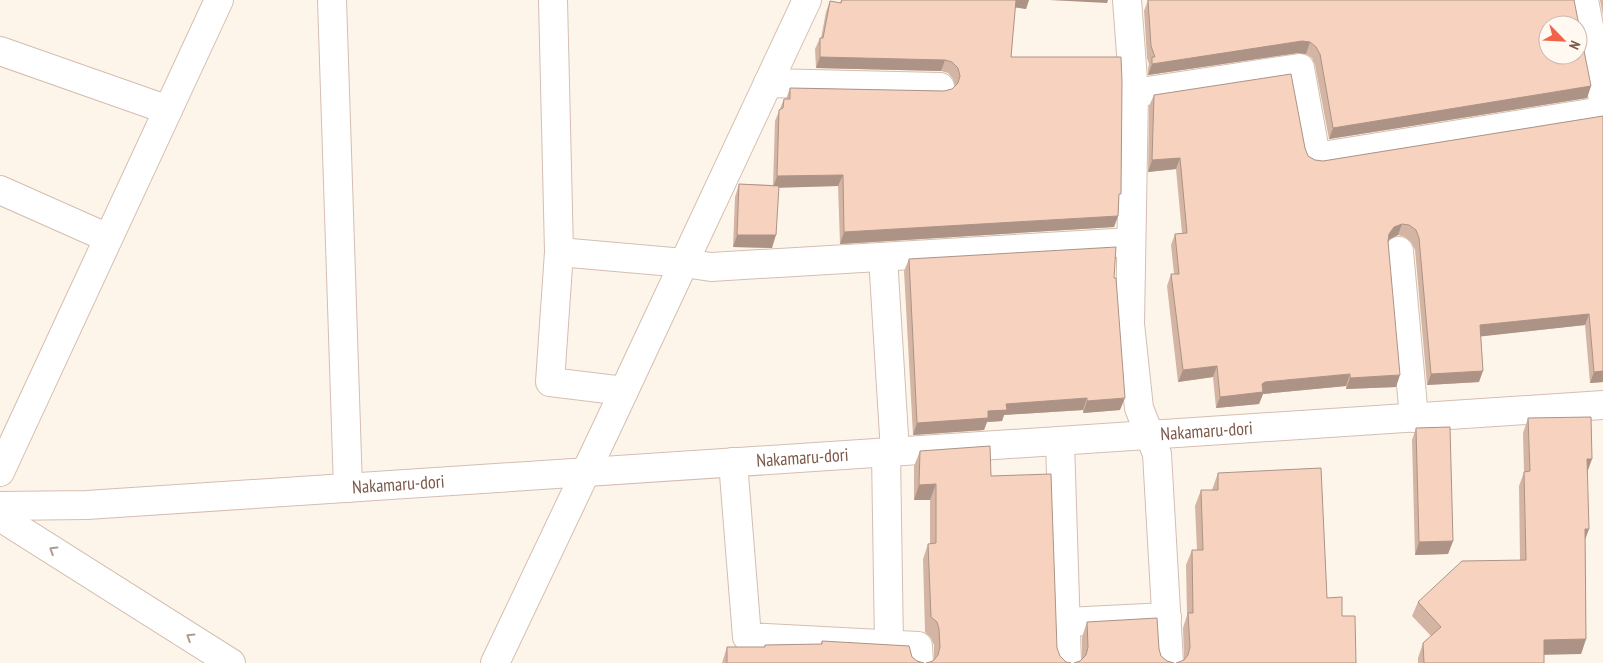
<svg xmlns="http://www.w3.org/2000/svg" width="1603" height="663" font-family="'PT Sans Narrow',sans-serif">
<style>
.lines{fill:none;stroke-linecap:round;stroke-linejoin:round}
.minor-casing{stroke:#d4beb1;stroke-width:30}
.minor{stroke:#fff;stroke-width:28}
.wall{fill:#d4b5a4}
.shaded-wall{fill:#ac9386}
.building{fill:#f6d2bf;stroke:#ac9386;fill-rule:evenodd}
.oneway{stroke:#b09b92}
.labels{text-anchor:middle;stroke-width:5;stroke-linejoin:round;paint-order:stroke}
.street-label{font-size:18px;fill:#7c594a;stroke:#fff9f2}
</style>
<rect width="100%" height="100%" fill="#fef5ea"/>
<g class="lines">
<defs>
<g id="minor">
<path d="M 332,0 L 348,488"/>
<path d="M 553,0 L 559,252 L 550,382 L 624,391"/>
<path d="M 1127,0 L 1134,93 L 1130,324 L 1139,408 L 1157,454 L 1169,663"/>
<path d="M 1584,0 L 1603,99"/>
<path d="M 0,51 L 168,110"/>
<path d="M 768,83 L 940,87"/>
<path d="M 1134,93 L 1300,68 L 1316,157 L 1603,111"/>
<path d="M 0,190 L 108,238"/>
<path d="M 1399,251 L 1414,418"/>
<path d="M 559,252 L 684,263 L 711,267 L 1131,242"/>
<path d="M 883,257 L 895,452"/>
<path d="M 1060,442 L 1067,663"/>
<path d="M 886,453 L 889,645"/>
<path d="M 733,462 L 747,637 L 918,646 L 919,663"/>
<path d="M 0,472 L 219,0"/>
<path id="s1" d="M 0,506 L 87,505 L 1603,405"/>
<path d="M 0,517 L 231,663"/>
<path d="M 1066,622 L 1167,617"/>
<path d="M 495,663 L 609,423 L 807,0"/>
</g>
</defs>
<use href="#minor" class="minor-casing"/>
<use href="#minor" class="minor"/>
</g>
<path class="wall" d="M 841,0 L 1029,0 L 1026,9 L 1015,7 L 1011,57 L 1119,199 L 1118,216 L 1114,227 L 840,244 L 838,186 L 778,187 L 772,248 L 733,247 L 735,197 L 739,184 L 773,185 L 775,121 L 784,99 L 786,99 L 790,88 L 944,91 L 952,89 L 955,86 L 953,79 L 948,73 L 941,71 L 816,68 L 815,49 L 820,38 L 821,38 L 826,12 L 830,1 L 840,3 Z
M 1148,0 L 1591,86 L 1587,98 L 1329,139 L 1315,65 L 1312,58 L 1306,54 L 1298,53 L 1148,75 L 1148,68 L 1149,64 L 1147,58 L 1144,11 Z
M 1600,0 L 1603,0 L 1603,16 Z
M 1154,95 L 1305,148 L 1308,156 L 1315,160 L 1323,161 L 1603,116 L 1603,382 L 1590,383 L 1585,325 L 1481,336 L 1479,382 L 1427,385 L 1415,250 L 1411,242 L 1405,237 L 1398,235 L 1390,239 L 1388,241 L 1396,387 L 1346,389 L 1346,386 L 1263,394 L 1259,404 L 1216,408 L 1213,377 L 1178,382 L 1167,286 L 1171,274 L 1174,274 L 1171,245 L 1175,234 L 1182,233 L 1176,169 L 1148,172 L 1149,106 Z
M 909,259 L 1114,278 L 1120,410 L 1083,413 L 1083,410 L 1004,415 L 1002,421 L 987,422 L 984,430 L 913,435 L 904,271 Z
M 1528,418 L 1587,472 L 1585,540 L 1586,639 L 1581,654 L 1544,654 L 1544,663 L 1418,663 L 1418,658 L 1423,643 L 1431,636 L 1412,616 L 1418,602 L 1520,560 L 1519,486 L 1524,472 L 1523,433 Z
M 1416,428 L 1453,541 L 1448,554 L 1415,555 L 1412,440 Z
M 920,451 L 991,476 L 1057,648 L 933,661 L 934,659 L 934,645 L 931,638 L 925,632 L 923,559 L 928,544 L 930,544 L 930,500 L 914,500 L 914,466 Z
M 1218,473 L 1342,616 L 1184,660 L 1184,659 L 1183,628 L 1187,615 L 1186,565 L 1192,550 L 1197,550 L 1195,506 L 1201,490 L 1212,490 Z
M 1087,622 L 1159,649 L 1161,656 L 1167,661 L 1080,661 L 1082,659 L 1082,637 Z
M 822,641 L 912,657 L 917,661 L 924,663 L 722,663 L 727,647 L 764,647 L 765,645 L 821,644 Z"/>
<path class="shaded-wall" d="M 1014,0 L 1029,0 L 1026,9 L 1012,7 Z
M 1049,0 L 1108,0 L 1107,3 Z
M 1302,41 L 1310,42 L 1306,54 L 1298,53 L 1148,75 L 1152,64 Z
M 820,57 L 945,60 L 941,71 L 816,68 Z
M 1591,86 L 1587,98 L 1329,139 L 1333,128 Z
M 1180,158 L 1176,169 L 1148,172 L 1152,160 Z
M 843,175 L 838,186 L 773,188 L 777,176 Z
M 1118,216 L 1114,227 L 840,244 L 844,232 Z
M 1402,224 L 1398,235 L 1390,239 L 1385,245 L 1389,234 L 1394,227 Z
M 737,235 L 776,235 L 772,248 L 733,247 Z
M 1589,314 L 1585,325 L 1476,337 L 1480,325 Z
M 1217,366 L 1213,377 L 1178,382 L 1183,370 Z
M 1483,371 L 1479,382 L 1427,385 L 1431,374 Z
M 1603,371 L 1603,382 L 1590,383 L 1594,372 Z
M 1350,374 L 1346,386 L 1263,394 L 1259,404 L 1216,408 L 1220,397 L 1265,382 Z
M 1400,375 L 1396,387 L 1346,389 L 1350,378 Z
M 1087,398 L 1083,410 L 1004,415 L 1002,421 L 987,422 L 984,430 L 913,435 L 917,423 L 988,411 L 1006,404 Z
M 1125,398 L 1120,410 L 1083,413 L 1087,401 Z
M 1587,459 L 1592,459 L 1587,473 Z
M 936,484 L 930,500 L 914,500 L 919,485 Z
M 1585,529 L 1589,529 L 1584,543 Z
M 1453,541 L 1448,554 L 1415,555 L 1419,542 Z
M 1586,639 L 1581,654 L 1538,655 L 1544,640 Z"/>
<path class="building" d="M 842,0 L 1016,0 L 1011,57 L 1121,57 L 1122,82 L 1121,194 L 1119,194 L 1118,216 L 844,232 L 843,175 L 777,176 L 779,110 L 783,108 L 784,99 L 790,99 L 790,88 L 944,91 L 952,89 L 958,83 L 960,76 L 958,68 L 952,62 L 945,60 L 820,57 L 820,38 L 823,38 L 830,1 L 841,3 Z
M 1148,0 L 1574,0 L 1591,86 L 1333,128 L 1320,54 L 1316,47 L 1310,42 L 1302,41 L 1152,64 L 1152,57 L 1155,57 L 1151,46 ZM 1548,25 L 1578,25 L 1578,55 L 1548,55 Z
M 1291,74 L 1305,148 L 1308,156 L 1315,160 L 1323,161 L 1603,116 L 1603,371 L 1594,372 L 1589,314 L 1480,325 L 1483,371 L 1431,374 L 1419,238 L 1416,230 L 1409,225 L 1402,224 L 1394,227 L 1389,234 L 1388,241 L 1400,375 L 1350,378 L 1350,374 L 1265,382 L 1262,384 L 1263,392 L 1220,397 L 1217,366 L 1183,370 L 1171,274 L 1179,274 L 1175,234 L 1187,233 L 1180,158 L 1152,160 L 1154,95 Z
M 739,184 L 779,186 L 776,235 L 737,235 Z
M 1116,247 L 1114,278 L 1116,278 L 1125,398 L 1087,401 L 1087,398 L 1006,404 L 1007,410 L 988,411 L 988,418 L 917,423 L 909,259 Z
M 1591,417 L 1592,459 L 1587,459 L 1589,529 L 1585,529 L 1586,639 L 1544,640 L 1544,663 L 1424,663 L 1423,643 L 1441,627 L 1418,602 L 1462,561 L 1526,560 L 1524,472 L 1530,471 L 1528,418 Z
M 1450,427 L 1453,541 L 1419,542 L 1416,428 Z
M 990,446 L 991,476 L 1051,474 L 1057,648 L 1060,656 L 1066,662 L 1071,663 L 926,663 L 933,661 L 938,655 L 940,647 L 939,629 L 937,622 L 931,617 L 928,544 L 936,543 L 936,484 L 919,485 L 920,451 Z
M 1321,468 L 1327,598 L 1342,597 L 1342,616 L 1355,616 L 1356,663 L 1176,663 L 1184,660 L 1188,655 L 1190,647 L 1188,613 L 1193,613 L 1192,550 L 1203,550 L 1201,490 L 1218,490 L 1218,473 Z
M 1157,618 L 1159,649 L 1161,656 L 1167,661 L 1174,663 L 1074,663 L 1080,661 L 1086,655 L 1088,647 L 1087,622 Z
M 822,641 L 909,646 L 912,657 L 917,661 L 924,663 L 727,663 L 727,647 L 765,647 L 765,645 L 822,644 Z"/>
<defs><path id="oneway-chevron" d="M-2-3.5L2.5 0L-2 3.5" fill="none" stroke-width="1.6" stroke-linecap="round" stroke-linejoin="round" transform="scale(1.25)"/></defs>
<g class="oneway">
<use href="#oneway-chevron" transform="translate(53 550) rotate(-148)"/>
<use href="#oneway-chevron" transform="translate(190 637) rotate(-148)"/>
</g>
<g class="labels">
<g class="street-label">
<text dy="6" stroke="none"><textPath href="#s1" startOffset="1209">Nakamaru-dori</textPath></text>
<text dy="6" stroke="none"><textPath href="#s1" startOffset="804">Nakamaru-dori</textPath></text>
<text dy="6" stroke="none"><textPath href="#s1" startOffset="399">Nakamaru-dori</textPath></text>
</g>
</g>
<g transform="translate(1563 40) rotate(114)"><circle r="24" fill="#fff9f2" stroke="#cbb9af"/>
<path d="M0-4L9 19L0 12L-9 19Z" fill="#f06347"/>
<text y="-8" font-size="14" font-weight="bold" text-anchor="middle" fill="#7c594a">N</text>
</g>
</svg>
